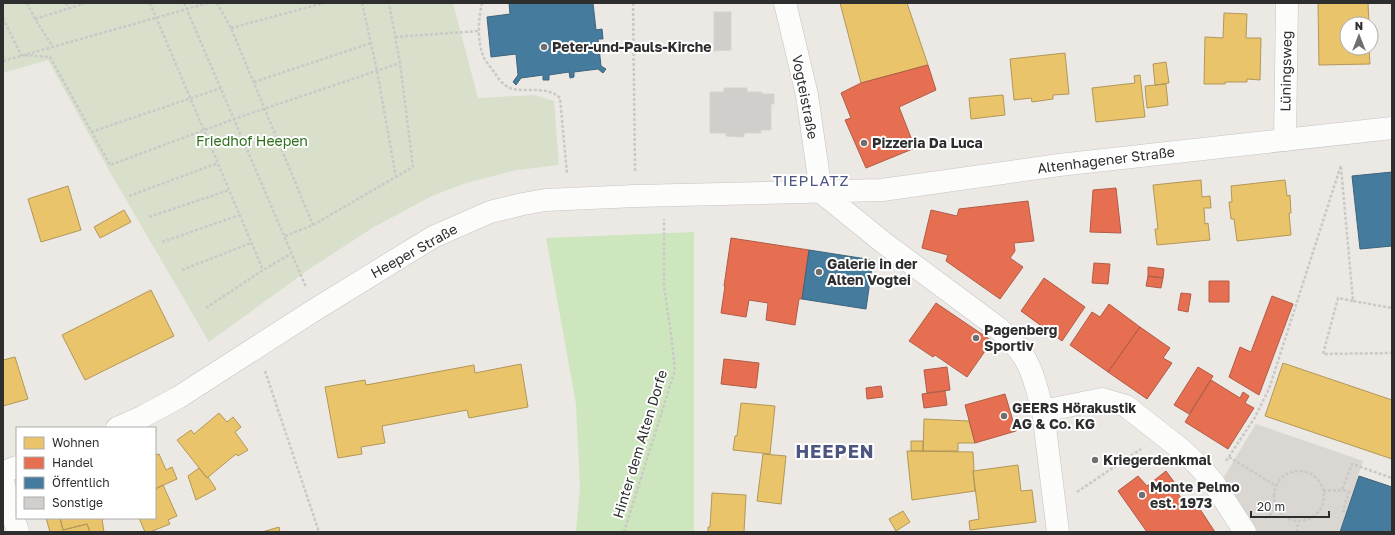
<svg xmlns="http://www.w3.org/2000/svg" width="1395" height="535" font-family="'Golos Text',sans-serif">
<style>
.green{fill:#cee6be}
.cemetery{fill:#d8e0cc}
.plaza{fill:#dad6d2}
.homes{fill:#e9c46a;stroke:#b19758}
.shops{fill:#e76f51;stroke:#b05c46}
.public{fill:#457b9d;stroke:#3e647c}
.building{fill:#d1cecb;stroke:#d7d4d0}
.lines{fill:none;stroke-linecap:round;stroke-linejoin:round}
.street-casing{stroke:#c5c4c5;stroke-width:23}
.secondary-casing{stroke:#c5c4c5;stroke-width:23}
.path{stroke:#c9c9c8;stroke-width:2.5;stroke-dasharray:3 2;stroke-linecap:butt}
.street{stroke:#fcfcfb;stroke-width:22}
.secondary{stroke:#fcfcfb;stroke-width:22}
.poi-dot{fill:#706f6e;stroke:#fff;stroke-width:1.5}
.labels{text-anchor:middle;stroke-width:4;stroke-linejoin:round;paint-order:stroke}
.poi-label{font-size:14px;font-weight:bold;fill:#2e2e2e;stroke:#fff;text-anchor:start}
.street-label{font-size:14px;fill:#2e2e2e;stroke:#fff}
.park-label{font-size:14px;fill:#2c6e1b;stroke:#fff}
.neighbourhood-label{font-size:15px;letter-spacing:1px;fill:#4d5680;stroke:#fff}
.district-label{font-size:18px;font-weight:bold;letter-spacing:1px;fill:#4d5680;stroke:#fff}
</style>
<rect width="100%" height="100%" fill="#ece8e4"/>
<path class="green" d="M 694,232 L 694,532 L 576,532 L 580,487 L 576,404 L 546,238 Z"/>
<path class="cemetery" d="M 3,3 L 453,3 L 478,98 L 534,95 L 554,101 L 559,165 L 517,170 L 497,175 L 466,183 L 432,196 L 374,227 L 311,268 L 209,342 L 107,167 L 48,60 L 3,73 Z"/>
<path class="plaza" d="M 1256,424 L 1363,461 L 1340,532 L 1256,532 L 1222,480 Z"/>
<path class="homes" d="M 840,3 L 907,3 L 928,65 L 861,83 Z
M 1318,3 L 1368,3 L 1369,24 L 1347,24 L 1347,48 L 1369,48 L 1370,64 L 1319,65 Z
M 1224,13 L 1247,14 L 1246,38 L 1261,38 L 1260,80 L 1247,79 L 1247,82 L 1225,82 L 1225,84 L 1204,84 L 1205,37 L 1223,38 Z
M 1065,53 L 1069,94 L 1053,95 L 1053,99 L 1032,102 L 1031,98 L 1014,100 L 1010,59 Z
M 1166,62 L 1169,83 L 1155,85 L 1153,64 Z
M 1140,75 L 1145,117 L 1096,122 L 1092,88 L 1135,83 L 1134,76 Z
M 1166,84 L 1168,105 L 1147,108 L 1145,86 Z
M 1003,95 L 1005,115 L 971,119 L 969,98 Z
M 1201,180 L 1202,197 L 1210,196 L 1211,208 L 1204,208 L 1205,224 L 1208,223 L 1210,240 L 1157,245 L 1155,229 L 1158,229 L 1153,185 Z
M 1285,180 L 1287,196 L 1290,195 L 1291,213 L 1289,213 L 1291,235 L 1237,241 L 1234,219 L 1231,219 L 1229,202 L 1232,202 L 1231,186 Z
M 68,186 L 81,230 L 41,242 L 28,199 Z
M 124,210 L 131,222 L 100,238 L 94,227 Z
M 151,290 L 174,336 L 85,380 L 62,335 Z
M 15,357 L 28,399 L 3,406 L 3,360 Z
M 1283,363 L 1392,400 L 1392,459 L 1265,416 Z
M 521,364 L 528,407 L 469,418 L 467,410 L 382,426 L 385,443 L 361,447 L 362,454 L 338,458 L 325,387 L 365,380 L 366,385 L 474,365 L 475,373 Z
M 741,403 L 775,406 L 770,454 L 733,450 L 735,436 L 737,436 Z
M 219,413 L 227,422 L 233,417 L 241,427 L 235,432 L 248,450 L 238,456 L 236,454 L 207,478 L 177,440 L 191,430 L 194,434 Z
M 924,419 L 969,421 L 975,443 L 958,443 L 958,451 L 923,451 Z
M 911,441 L 923,441 L 923,451 L 911,451 Z
M 907,451 L 973,452 L 974,470 L 973,471 L 975,491 L 912,500 Z
M 159,454 L 166,470 L 172,467 L 177,479 L 155,489 L 155,455 Z
M 763,454 L 786,456 L 781,504 L 757,501 Z
M 1018,465 L 1021,491 L 1032,490 L 1036,522 L 970,530 L 969,521 L 979,519 L 973,471 Z
M 199,468 L 207,478 L 208,477 L 216,489 L 196,500 L 188,476 Z
M 163,485 L 177,516 L 168,520 L 170,524 L 150,532 L 145,532 L 139,518 L 155,518 L 155,489 Z
M 712,493 L 746,495 L 744,532 L 708,532 L 708,527 L 710,527 Z
M 903,511 L 910,522 L 896,531 L 889,519 Z
M 46,518 L 60,518 L 63,530 L 87,524 L 90,532 L 50,532 Z
M 60,518 L 108,518 L 102,519 L 104,532 L 90,532 L 87,524 L 63,530 Z
M 279,527 L 280,532 L 262,532 Z"/>
<path class="shops" d="M 928,65 L 936,90 L 899,107 L 915,148 L 866,168 L 845,120 L 851,118 L 841,93 L 861,83 Z
M 1116,188 L 1121,233 L 1090,232 L 1093,190 Z
M 1028,201 L 1034,241 L 1014,243 L 1015,251 L 1010,258 L 1023,267 L 1000,299 L 946,261 L 948,255 L 922,248 L 931,210 L 957,216 L 959,209 Z
M 731,238 L 809,250 L 802,299 L 799,299 L 795,325 L 766,320 L 768,303 L 749,300 L 746,317 L 721,313 L 725,286 L 724,286 Z
M 1094,263 L 1110,264 L 1108,284 L 1092,283 Z
M 1148,267 L 1164,269 L 1163,278 L 1148,276 Z
M 1148,276 L 1163,278 L 1161,288 L 1146,286 Z
M 1044,278 L 1085,307 L 1062,341 L 1021,311 Z
M 1209,281 L 1229,281 L 1229,302 L 1209,302 Z
M 1181,293 L 1191,294 L 1188,312 L 1178,310 Z
M 1272,296 L 1293,304 L 1259,395 L 1229,377 L 1240,347 L 1251,352 Z
M 936,303 L 992,341 L 967,377 L 935,355 L 933,357 L 909,341 Z
M 1109,304 L 1140,327 L 1108,372 L 1070,345 L 1092,312 L 1100,317 Z
M 1140,327 L 1170,348 L 1163,358 L 1172,363 L 1147,399 L 1108,372 Z
M 724,359 L 759,363 L 756,388 L 721,384 Z
M 947,367 L 950,390 L 927,393 L 924,370 Z
M 1198,367 L 1213,376 L 1189,414 L 1174,405 Z
M 1211,380 L 1240,398 L 1243,392 L 1249,396 L 1245,403 L 1254,408 L 1228,449 L 1185,422 Z
M 881,386 L 883,397 L 867,399 L 866,388 Z
M 945,391 L 947,405 L 924,408 L 922,394 Z
M 1005,394 L 1016,431 L 975,443 L 965,405 Z
M 1166,471 L 1177,486 L 1174,488 L 1186,505 L 1194,500 L 1215,532 L 1147,532 L 1118,491 L 1138,476 L 1147,486 Z"/>
<path class="public" d="M 509,3 L 593,3 L 596,30 L 602,29 L 603,39 L 598,39 L 601,66 L 606,69 L 603,73 L 598,69 L 574,72 L 574,77 L 570,78 L 569,72 L 549,75 L 549,80 L 543,80 L 543,75 L 521,78 L 516,85 L 513,82 L 518,75 L 516,54 L 491,57 L 487,17 L 510,14 Z
M 1392,172 L 1392,246 L 1360,249 L 1352,176 Z
M 809,250 L 873,260 L 866,309 L 802,299 Z
M 1359,476 L 1392,487 L 1392,532 L 1340,532 Z"/>
<path class="building" d="M 714,12 L 731,12 L 731,50 L 714,51 Z
M 724,88 L 747,88 L 747,92 L 762,92 L 762,94 L 774,94 L 774,104 L 771,104 L 771,130 L 761,130 L 761,133 L 744,133 L 744,137 L 726,136 L 726,133 L 710,133 L 710,92 L 724,92 Z"/>
<g class="lines">
<defs>
<path id="street" d="M 1285,140 L 1287,3
M 1043,411 L 1058,532
M 3,482 L 18,532"/>
<path id="secondary" d="M 785,3 L 807,95 L 821,192
M 821,192 L 884,243 L 997,327 C 1007,336 1017,346 1024,357 C 1034,373 1038,394 1043,411 L 1102,399 L 1126,406 L 1182,450 L 1200,467 L 1213,482 L 1245,532
M 117,428 L 142,417 L 179,397 L 316,309 L 433,237 L 490,212 L 523,204 L 545,200 L 636,196 L 882,190 L 1059,165 L 1392,128
M 3,472 L 17,467"/>
</defs>
<use href="#street" class="street-casing"/>
<use href="#secondary" class="secondary-casing"/>
<path class="path" d="M 27,3 L 35,19 L 53,47
M 66,3 L 68,8
M 150,3 L 263,270
M 184,3 L 306,287
M 217,3 L 231,28 L 313,225
M 362,3 L 377,71 L 396,177
M 482,3 C 478,20 477,42 484,58 C 487,63 491,68 495,73 C 499,80 505,87 513,89 C 529,92 548,86 560,98 L 567,174
M 633,3 L 635,171
M 3,18 L 21,55 L 50,57 L 110,165 L 234,119 L 400,63
M 35,19 L 86,3
M 231,28 L 324,3
M 395,37 L 479,31
M 3,61 L 208,3
M 254,82 L 371,43
M 91,132 L 221,88
M 1341,167 L 1353,301 L 1392,308
M 129,196 L 218,163
M 149,217 L 229,190
M 285,236 L 313,225 L 413,167 L 400,63 L 389,3
M 162,242 L 240,215
M 182,270 L 251,243
M 1353,301 L 1338,298 L 1323,354 L 1392,353
M 206,308 L 263,270 L 292,253
M 265,371 L 319,532
M 1229,457 L 1276,486
M 1226,461 L 1254,419 L 1269,389 L 1341,165
M1274 496a25 25 0 1 1 50 0a25 25 0 1 1-50 0Z
M 1343,490 L 1349,492 L 1343,511 L 1346,511
M 1323,491 L 1342,490 L 1352,464 L 1392,478
M 1077,492 L 1141,449
M 1265,518 L 1278,509
M 624,532 L 675,370 L 671,334 L 664,286 L 664,219
M 1297,532 L 1298,521"/>
<use href="#street" class="street"/>
<use href="#secondary" class="secondary"/>
</g>
<g class="poi-dot">
<circle cx="544" cy="47" r="4"/>
<circle cx="864" cy="143" r="4"/>
<circle cx="819" cy="272" r="4"/>
<circle cx="976" cy="338" r="4"/>
<circle cx="1004" cy="416" r="4"/>
<circle cx="1095" cy="460" r="4"/>
<circle cx="1142" cy="495" r="4"/>
</g>
<g class="labels">
<g class="poi-label">
<text x="552" y="52">Peter-und-Pauls-Kirche</text>
<text x="872" y="148">Pizzeria Da Luca</text>
<text x="827" y="269">Galerie in der<tspan x="827" dy="16">Alten Vogtei</tspan></text>
<text x="984" y="335">Pagenberg<tspan x="984" dy="16">Sportiv</tspan></text>
<text x="1012" y="413">GEERS Hörakustik<tspan x="1012" dy="16">AG &amp; Co. KG</tspan></text>
<text x="1103" y="465">Kriegerdenkmal</text>
<text x="1150" y="492">Monte Pelmo<tspan x="1150" dy="16">est. 1973</tspan></text>
</g>
<g class="street-label">
<text transform="translate(1286 71) rotate(-89)" y="5">Lüningsweg</text>
<text transform="translate(805 97) rotate(79)" y="5">Vogteistraße</text>
<text transform="translate(1106 160) rotate(-7)" y="5">Altenhagener Straße</text>
<text transform="translate(414 251) rotate(-29)" y="5">Heeper Straße</text>
<text transform="translate(640 444) rotate(-73)" y="5">Hinter dem Alten Dorfe</text>
</g>
<g class="park-label">
<text x="252" y="146">Friedhof Heepen</text>
</g>
<g class="neighbourhood-label">
<text x="811" y="186">TIEPLATZ</text>
</g>
<g class="district-label">
<text x="835" y="458">HEEPEN</text>
</g>
</g>
<rect width="1395" height="535" fill="none" stroke="#2e2e2e" stroke-width="8"/>
<rect x="16" y="427" width="140" height="92" fill="#ffffff" stroke="#ababab"/>
<rect x="24" y="437" width="20" height="12" fill="#e9c46a" stroke="#ababab"/>
<text x="52" y="447" font-size="12" fill="#2e2e2e">Wohnen</text>
<rect x="24" y="457" width="20" height="12" fill="#e76f51" stroke="#ababab"/>
<text x="52" y="467" font-size="12" fill="#2e2e2e">Handel</text>
<rect x="24" y="477" width="20" height="12" fill="#457b9d" stroke="#ababab"/>
<text x="52" y="487" font-size="12" fill="#2e2e2e">Öffentlich</text>
<rect x="24" y="497" width="20" height="12" fill="#d1cecb" stroke="#ababab"/>
<text x="52" y="507" font-size="12" fill="#2e2e2e">Sonstige</text>
<g transform="translate(1359 36)"><circle r="19" fill="#ffffff" stroke="#ababab"/>
<path d="M0-3L7 15L0 10L-7 15Z" fill="#706f6e"/>
<text y="-6" font-size="11" font-weight="bold" text-anchor="middle" fill="#2e2e2e">N</text>
</g>
<path d="M1251 511v6h78v-6" fill="none" stroke="#2e2e2e" stroke-width="2"/>
<text x="1257" y="511" font-size="12" fill="#2e2e2e" stroke="#ffffff" stroke-width="3" paint-order="stroke">20 m</text>
</svg>
